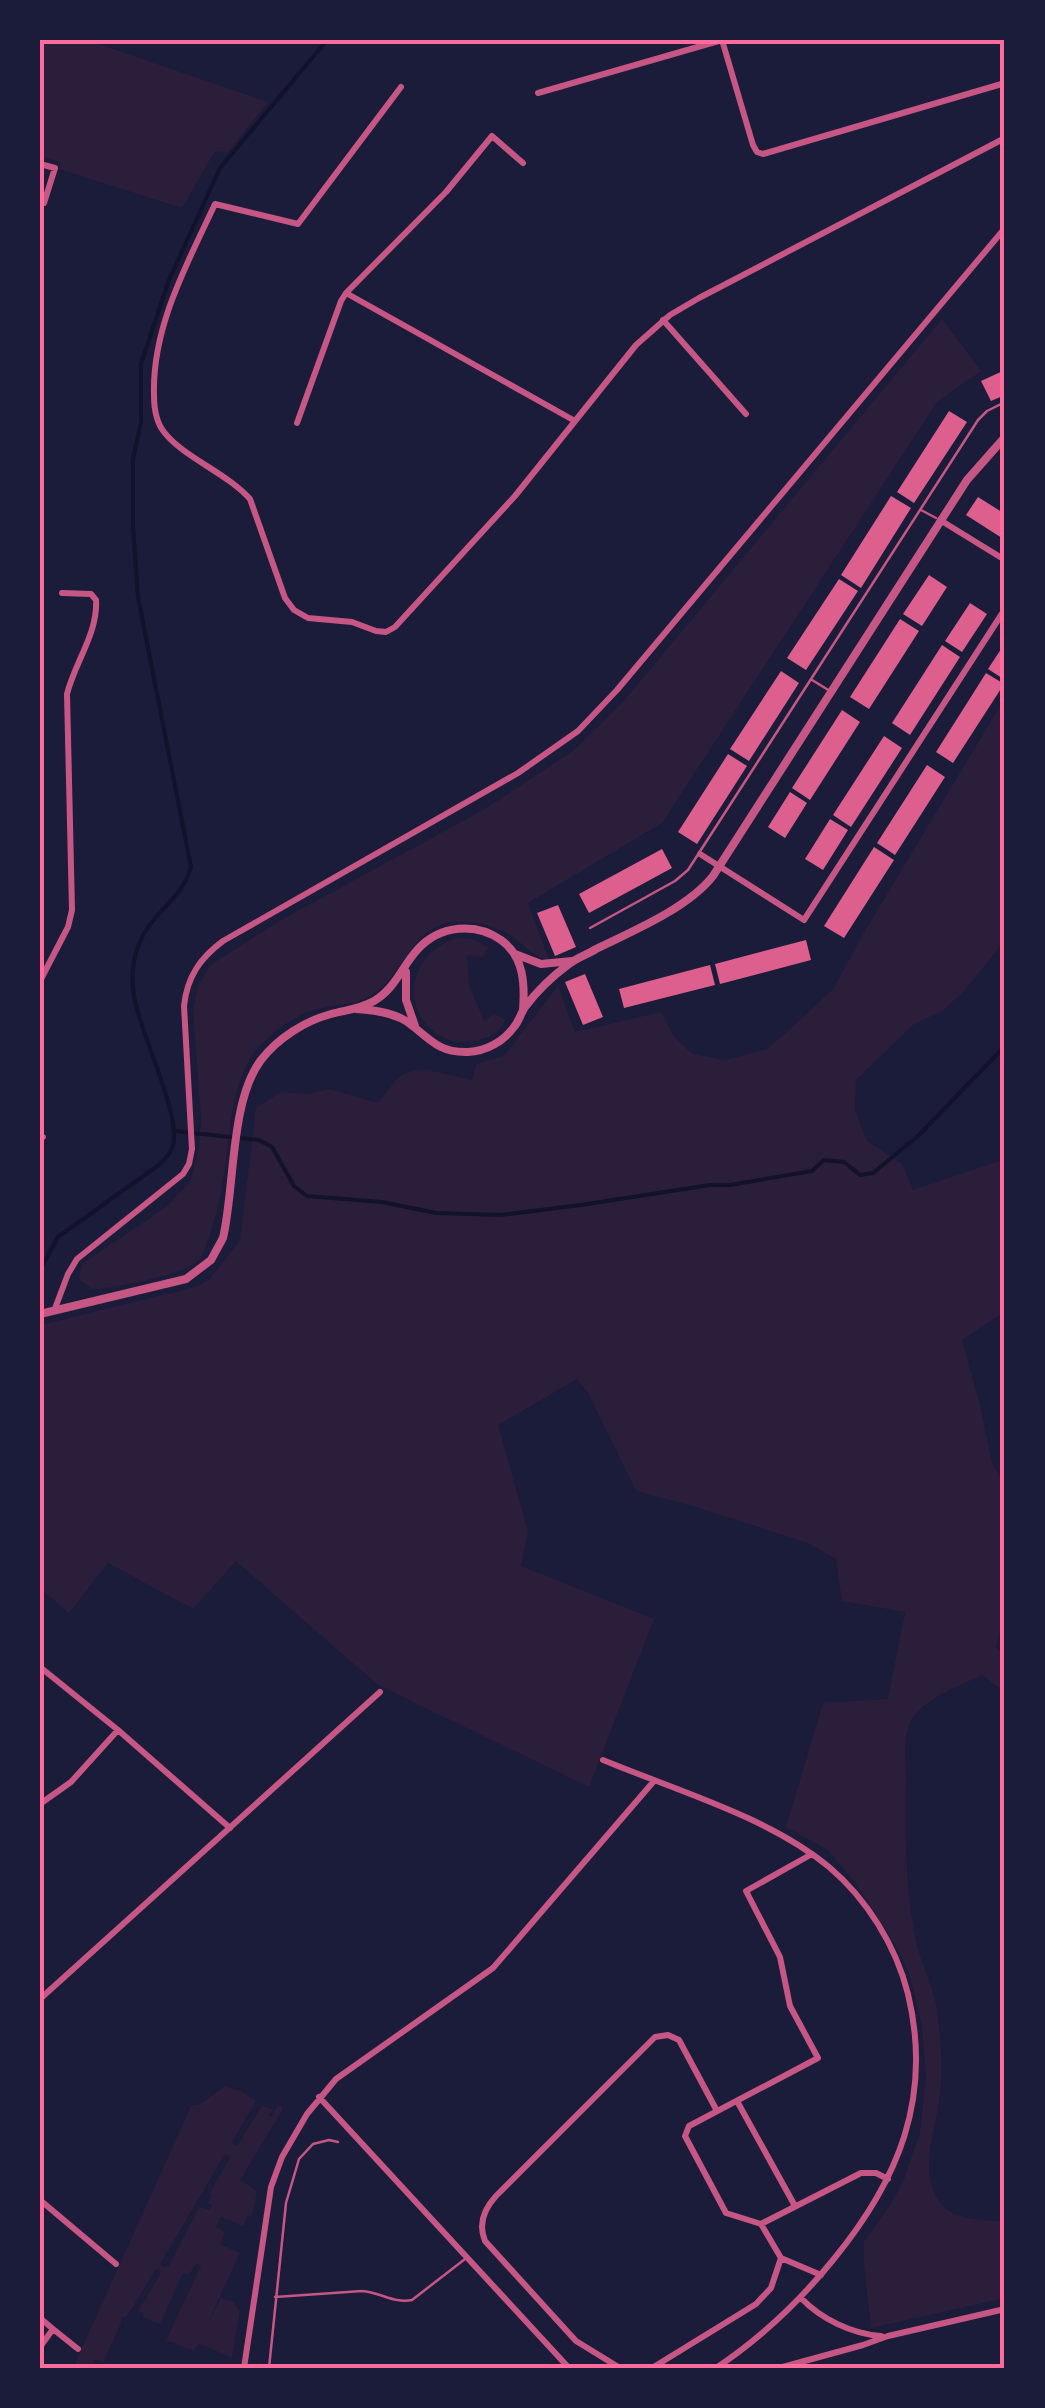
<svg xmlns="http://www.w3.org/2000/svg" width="1045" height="2408" font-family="'Exo 2',sans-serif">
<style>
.green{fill:#2a1e3b;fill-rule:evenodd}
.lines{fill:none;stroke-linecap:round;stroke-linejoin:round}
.stream{stroke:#12122b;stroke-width:4}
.building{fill:#dd5f8e}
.service{stroke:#c65784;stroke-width:2.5}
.minor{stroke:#c65784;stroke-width:6}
.tertiary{stroke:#c65784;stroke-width:8}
.neatline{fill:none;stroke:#ff6b9d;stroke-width:4}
</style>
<rect width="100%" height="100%" fill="#1b1b3a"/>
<path class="green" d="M 40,40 L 87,40 L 268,102 L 228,152 L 215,151 L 182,208 L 59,169 L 60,162 L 40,156 Z
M 942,319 L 981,371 L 937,402 L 662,823 L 528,903 L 549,960 C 535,957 528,949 517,940 C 505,931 491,925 476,923 C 408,910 410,979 364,999 C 349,1006 329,1005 313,1010 C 293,1016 271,1034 257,1049 C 243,1064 234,1099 231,1119 C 226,1161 222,1205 206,1245 C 204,1250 203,1255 200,1259 C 187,1275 114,1288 92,1289 L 79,1279 L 82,1264 L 166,1207 L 190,1182 L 199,1149 L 201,1118 L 193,1011 L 198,985 L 212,964 L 281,920 L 485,809 L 574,750 L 623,702 Z
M 1005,698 L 1005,940 L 965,990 L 944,1010 L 913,1025 L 856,1080 L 855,1110 L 867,1141 L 902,1164 L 913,1190 L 1005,1159 L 1005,1311 L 962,1340 L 981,1409 L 992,1463 L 1005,1485 L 1005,1606 L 996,1648 L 1005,1656 L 1005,1692 L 982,1675 C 962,1685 923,1699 912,1719 C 902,1736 906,1761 906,1779 C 905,1834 905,1891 917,1945 C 922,1967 934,1988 937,2010 C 941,2037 943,2067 940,2094 C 937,2127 919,2166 937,2198 C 949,2220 982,2221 1005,2221 L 1005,2298 L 871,2328 L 864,2265 L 864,2242 L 891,2204 L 904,2179 L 920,2132 L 926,2078 L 922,2026 L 909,1973 L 896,1946 L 857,1885 L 828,1850 L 786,1827 L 823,1703 L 888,1699 L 905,1612 L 842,1601 L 836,1559 L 808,1543 L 693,1506 L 636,1491 L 588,1393 L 577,1379 L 498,1425 L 528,1531 L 521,1566 L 654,1619 L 589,1787 L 378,1685 L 236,1561 L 193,1609 L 108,1563 L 69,1613 L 40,1588 L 40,1325 L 196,1287 L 210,1279 L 240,1240 L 256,1108 L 281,1092 L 307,1094 L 329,1089 L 378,1103 C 386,1095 392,1083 399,1077 C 416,1062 451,1076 472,1080 L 476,1064 L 504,1056 L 558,986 L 575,1032 L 661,1012 L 675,1038 L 693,1054 L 726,1060 L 767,1049 L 798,1022 L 833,989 L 866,929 Z
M 456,938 L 473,939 L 489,947 L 483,957 L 467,955 L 469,985 L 484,1021 L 495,1014 L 505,1020 C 502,1030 493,1035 483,1039 C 418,1060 380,967 456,938 Z
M 225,2086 L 241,2091 L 256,2101 L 232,2142 L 237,2146 L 262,2106 L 273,2109 L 269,2115 L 272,2117 L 278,2104 L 283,2109 L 240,2180 L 257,2191 L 252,2216 L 247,2216 L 244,2226 L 221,2217 L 216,2227 L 225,2232 L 220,2244 L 240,2253 L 206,2327 L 221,2298 L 233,2302 L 240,2311 L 232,2358 L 199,2343 L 194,2351 L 166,2340 L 201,2266 L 196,2263 L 189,2275 L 183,2273 L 160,2324 L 143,2317 L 143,2313 L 138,2311 L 161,2273 L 156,2269 L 127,2316 L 121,2318 L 122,2321 L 103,2362 L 95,2359 L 91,2368 L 73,2368 L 191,2106 L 201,2104 ZM 225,2154 L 230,2158 L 209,2194 L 212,2196 L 208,2203 L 212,2205 L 210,2210 L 199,2207 L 169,2266 L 165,2267 L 160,2264 Z"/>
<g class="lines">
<path class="stream" d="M 174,1131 L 259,1140 L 272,1147 L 294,1186 L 307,1196 L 382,1202 L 436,1213 L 501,1215 L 581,1205 L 710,1185 L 730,1185 L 812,1171 L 824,1160 L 844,1162 L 860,1175 L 873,1173 L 918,1136 L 1005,1046
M 40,1270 L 58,1237 L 160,1164 C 166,1158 171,1153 173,1145 C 181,1113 140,1034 134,996 C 129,967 136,939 156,917 C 171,900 185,889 191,867 L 138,597 L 133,526 L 133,459 L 141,422 L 141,364 L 169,280 L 220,168 L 327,40"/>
</g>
<path class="building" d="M 1005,370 L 1005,395 L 991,401 L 981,381 Z
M 949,411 L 967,422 L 914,503 L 897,492 Z
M 891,496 L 911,508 L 861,588 L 841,575 Z
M 978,497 L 1005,514 L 1005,540 L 966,515 Z
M 929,575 L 947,587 L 922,626 L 903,614 Z
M 839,579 L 858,591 L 806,670 L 787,658 Z
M 970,603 L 987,614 L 962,652 L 945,641 Z
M 900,619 L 919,631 L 869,709 L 850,697 Z
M 1005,643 L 1005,680 L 988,669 Z
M 942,645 L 960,657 L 910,735 L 892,723 Z
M 781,671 L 799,683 L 749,761 L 730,749 Z
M 986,673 L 1004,684 L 953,763 L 936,752 Z
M 842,710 L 860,722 L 810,800 L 792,788 Z
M 884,736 L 902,748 L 851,827 L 833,815 Z
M 728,754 L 747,766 L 697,844 L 678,832 Z
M 927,765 L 945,777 L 895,855 L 877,843 Z
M 790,792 L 807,803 L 785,838 L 768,827 Z
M 830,819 L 848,830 L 823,870 L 805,859 Z
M 874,847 L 894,860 L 844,938 L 824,926 Z
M 662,849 L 672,868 L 589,913 L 579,894 Z
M 558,905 L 576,947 L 555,956 L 537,913 Z
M 806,940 L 811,960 L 720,984 L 715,964 Z
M 710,965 L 715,985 L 624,1008 L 619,989 Z
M 585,974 L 603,1017 L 583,1025 L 565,982 Z"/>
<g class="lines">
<path class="service" d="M 921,510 L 936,518
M 812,680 L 830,691
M 590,928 L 675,881 L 688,870 L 978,420 L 987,411 L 1005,402
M 275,2297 L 362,2291 C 380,2292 394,2304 412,2300 L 465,2259
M 269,2368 L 286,2203 L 299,2159 L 313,2144 L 329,2140 L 338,2142"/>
<path class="minor" d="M 401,87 L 298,224 L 215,204 C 187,264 152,327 154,395 C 154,407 156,422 164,432 C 183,457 227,473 250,499 L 285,598 L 294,610 L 308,618 L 352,622 L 376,631 L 386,632 L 395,627 L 515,496 L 636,345 L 670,315 L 699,298 L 1005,138
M 538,93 L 722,40 L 753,145 L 757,152 L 763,154 L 1005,83
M 40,164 L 55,168 L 44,203
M 346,293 L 575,421
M 663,320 L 746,414
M 297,423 L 341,301 L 346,293 L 446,192 L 492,136 L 523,163
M 940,520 L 1005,560
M 700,854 L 804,920 L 1005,609
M 40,981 L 68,927 L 72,910 L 67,694 C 75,662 98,633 96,600 L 91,594 L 62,593
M 40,1136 L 43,1137
M 54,1311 L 68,1274 L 77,1259 L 183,1174 L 189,1164 L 192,1149 L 184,1006 C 187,977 200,958 223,941 L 518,773 L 578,731 L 617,690 L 1005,228
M 40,1667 L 118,1730 L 230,1828
M 603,1760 C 675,1790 769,1817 829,1867 C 867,1899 896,1946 908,1994 C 933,2098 898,2181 833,2260 C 799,2302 761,2338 716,2368
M 40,1804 L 71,1782 L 118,1730
M 812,1854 L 746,1891 L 780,1957 L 790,2006 L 818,2058 L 689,2126 L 685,2136 L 726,2213 L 761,2224 L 781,2258 L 821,2275
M 40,1999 L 380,1692
M 319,2097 L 569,2368
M 737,2101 L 795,2206
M 40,2200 L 116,2264
M 761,2224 L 861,2173 L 876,2173 L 888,2179
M 801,2298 C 821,2319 852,2334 881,2336
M 40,2318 L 53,2329 L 40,2347
M 53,2329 L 78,2349
M 244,2368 L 271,2187 L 282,2157 L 307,2114 L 336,2079 L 493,1968 L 654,1781
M 620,2368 L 576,2341 L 485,2241 C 478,2224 484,2209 496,2196 L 655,2037 L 668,2035 L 679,2040 L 717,2111
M 652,2368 L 756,2304 L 771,2288 L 781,2258
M 779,2368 L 863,2345 L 888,2336 L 1005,2309"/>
<path class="tertiary" d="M 515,954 L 541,964 L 572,961
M 406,972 L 406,1000 L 415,1026
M 356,1009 C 376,1010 399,1013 414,1027 C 432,1042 442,1053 468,1052 C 486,1051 503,1042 514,1027 C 519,1021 521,1013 525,1007 C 537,991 554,975 569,964 C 577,958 588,954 596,949 C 633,931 688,908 713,876 L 967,480 L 1005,437
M 40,1314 L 186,1279 L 211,1260 L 223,1238 C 235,1187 230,1101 261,1060 C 278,1038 305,1021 331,1014 C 346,1010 360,1009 374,1001 C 396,988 402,966 418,949 C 440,925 476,922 501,940 C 524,956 525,985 523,1010"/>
</g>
<rect width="1045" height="2408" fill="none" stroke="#1b1b3a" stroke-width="85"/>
<rect x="42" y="42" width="960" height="2324" class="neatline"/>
</svg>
